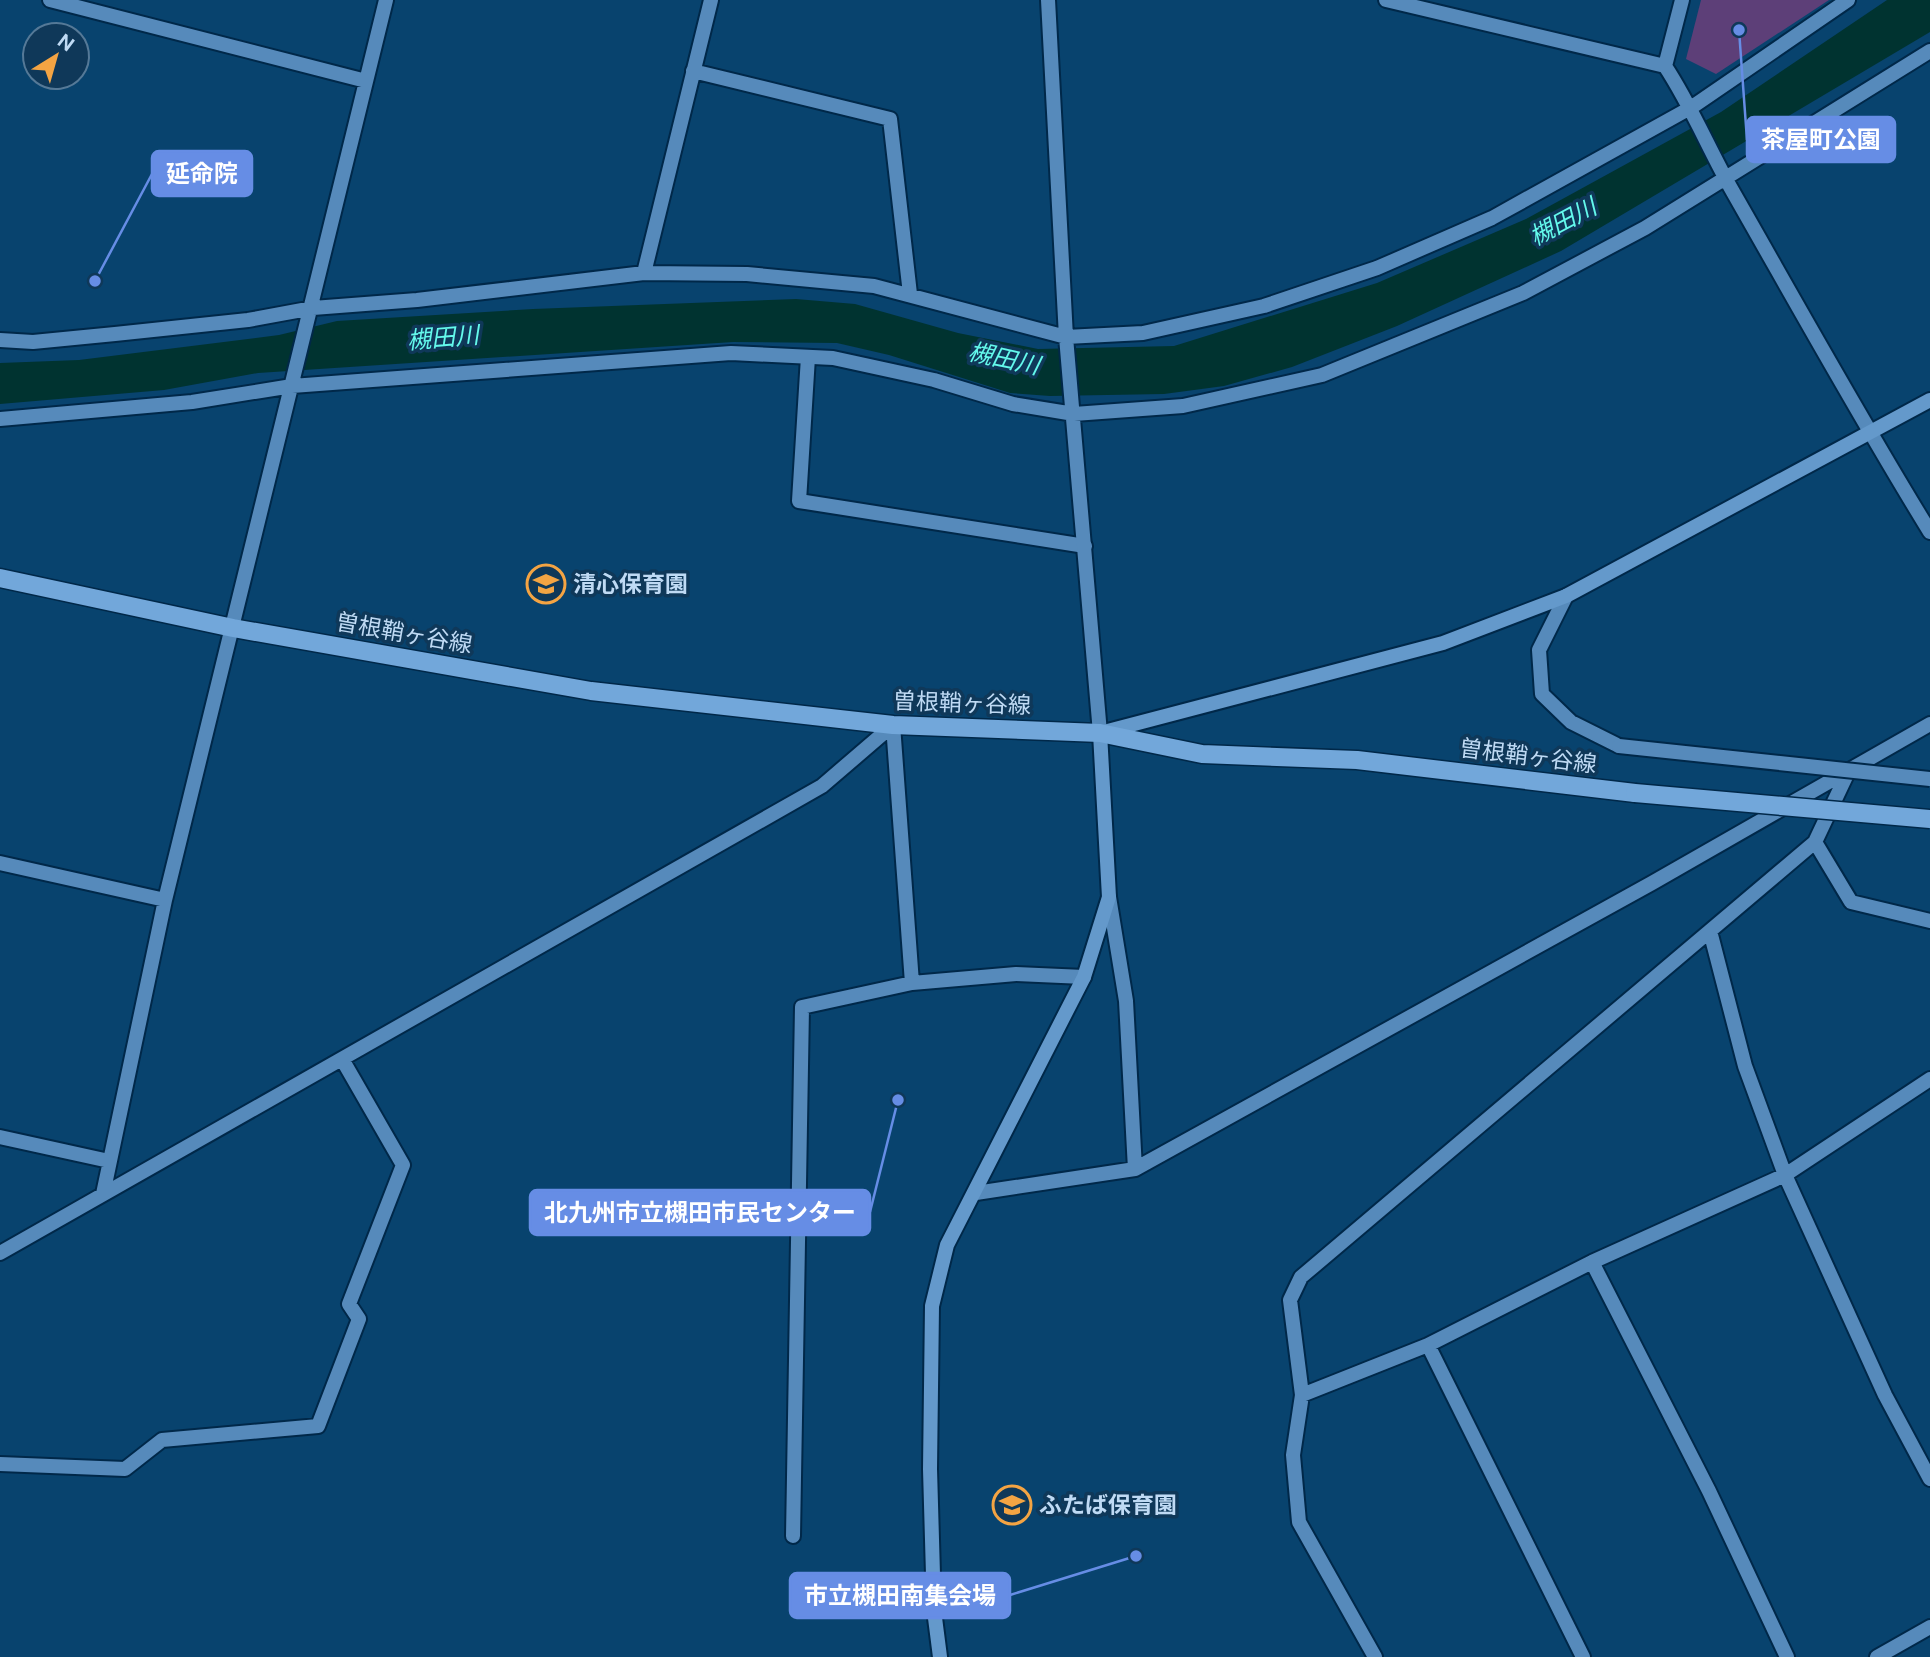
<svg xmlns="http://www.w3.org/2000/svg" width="1930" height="1657" font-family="'Public Sans','Noto Sans JP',sans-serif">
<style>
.green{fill:#5d3f78}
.water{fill:#003330}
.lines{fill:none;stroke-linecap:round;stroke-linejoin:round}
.lane-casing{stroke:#002849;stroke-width:18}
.street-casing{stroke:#002849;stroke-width:18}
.secondary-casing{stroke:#002849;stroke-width:18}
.primary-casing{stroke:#002849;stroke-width:21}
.lane{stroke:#568abb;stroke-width:14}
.street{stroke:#568abb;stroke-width:14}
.secondary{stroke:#6499cb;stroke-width:14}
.primary{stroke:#72a7da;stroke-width:18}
.street-bridge-casing{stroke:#002849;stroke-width:18;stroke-linecap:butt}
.primary-bridge-casing{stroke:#002849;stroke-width:21;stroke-linecap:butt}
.street-bridge{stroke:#568abb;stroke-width:14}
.primary-bridge{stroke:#72a7da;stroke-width:18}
.labels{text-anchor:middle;stroke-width:7;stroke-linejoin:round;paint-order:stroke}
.poi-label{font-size:23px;font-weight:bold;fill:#bfdaf4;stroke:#0f3859;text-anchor:start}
.street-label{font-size:23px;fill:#bfdaf4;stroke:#0f3859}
.water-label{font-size:24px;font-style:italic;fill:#64f9ec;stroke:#0f3859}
.leader{fill:none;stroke:#668de5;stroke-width:2.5}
.callout-dot{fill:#668de5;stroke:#0f3859;stroke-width:2.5}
.callout{fill:#668de5;stroke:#668de5;stroke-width:2.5}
.callout-label{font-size:24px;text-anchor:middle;font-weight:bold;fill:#fff}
</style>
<rect width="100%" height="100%" fill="#08436e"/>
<path class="green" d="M 1701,0 L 1829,0 L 1716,74 L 1686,59 Z"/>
<path class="water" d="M 1887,0 L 1930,0 L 1930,32 L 1561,251 L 1397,326 L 1292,367 L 1224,386 L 1164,394 L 1050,396 L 1010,393 L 889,355 L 837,343 L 733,342 L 258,373 L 164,390 L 0,404 L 0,363 L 79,360 L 279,335 L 337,321 L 533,309 L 796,299 L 855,304 L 958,333 L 1038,349 L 1174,346 L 1377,283 L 1526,219 L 1721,112 Z"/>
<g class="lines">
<defs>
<path id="lane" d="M 808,357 L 799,501 L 1085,546"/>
<path id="street" d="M 50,0 L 366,81
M 1048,0 L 1066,337 L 1100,733
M 1386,0 L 1665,66
M 1682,0 L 1665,66 C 1692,107 1709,150 1733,192 C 1798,306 1861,420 1930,532
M 693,71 L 890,119 L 910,294
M 644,273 L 711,0
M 0,340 L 33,342 L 115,334 L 248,320 L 313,308 L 417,300 L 644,273 L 747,274 L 874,286 L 1066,337 L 1143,333 L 1264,306 L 1377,268 L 1492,218 L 1692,107 L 1848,0
M 0,419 L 192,402 L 292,386 L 731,353 L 833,358 L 934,380 L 1013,404 L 1074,414 L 1183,406 L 1322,375 L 1523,293 L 1645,228 L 1930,51
M 1566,596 L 1539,650 L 1542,694 L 1571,722 L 1619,746
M 893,725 L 912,983
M 1815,842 L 1851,902 L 1930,921
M 0,863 L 165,900
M 1109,897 L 1126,1001 L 1135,1169
M 1710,931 L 1745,1066 L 1785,1175 L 1885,1395 L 1930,1479
M 0,1137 L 109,1161
M 976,1193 L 1135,1169 L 1652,883 L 1930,724
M 103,1194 L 165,900 L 386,0
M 0,1253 L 822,786 L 893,725
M 1592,1262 L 1709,1491 L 1787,1657
M 1428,1345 L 1583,1657
M 1302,1395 L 1428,1345 L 1592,1262 L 1785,1175 L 1930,1079
M 0,1464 L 125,1469 L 162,1440 L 318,1426 L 359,1319 L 349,1304 L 403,1165 L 342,1059
M 793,1536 L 802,1007 L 912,983 L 1016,974 L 1084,977
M 1375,1657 L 1299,1522 L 1293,1455 L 1302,1395 L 1290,1300 L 1301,1277 L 1815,842 L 1849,770
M 1877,1657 L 1930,1627"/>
<path id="secondary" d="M 940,1657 L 934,1610 L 930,1469 L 932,1306 L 947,1245 L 1084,977 L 1109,897 L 1100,733 L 1443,643 L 1566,596 L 1930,400"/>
<path id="primary" d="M 0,578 L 233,628 L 591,691 L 893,725 L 1100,733 L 1202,754 L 1357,760 L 1635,793"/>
</defs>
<use href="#lane" class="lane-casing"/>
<use href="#street" class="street-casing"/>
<use href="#secondary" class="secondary-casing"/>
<use href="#primary" class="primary-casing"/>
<use href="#lane" class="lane"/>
<use href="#street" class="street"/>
<use href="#secondary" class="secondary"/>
<use href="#primary" class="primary"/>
<defs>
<path id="street-bridge" d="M 1619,746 L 1930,779"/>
<path id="primary-bridge" d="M 1635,793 L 1930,819"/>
</defs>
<use href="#street-bridge" class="street-bridge-casing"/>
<use href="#primary-bridge" class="primary-bridge-casing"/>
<use href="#street-bridge" class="street-bridge"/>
<use href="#primary-bridge" class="primary-bridge"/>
</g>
<defs>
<symbol id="school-ring" viewBox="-11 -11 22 22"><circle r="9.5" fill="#0f3859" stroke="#f4a443" stroke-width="1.5"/><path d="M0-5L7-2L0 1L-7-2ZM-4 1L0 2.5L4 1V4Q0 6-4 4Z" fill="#f4a443"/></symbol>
</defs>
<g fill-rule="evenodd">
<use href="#school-ring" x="524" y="562" width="44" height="44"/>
<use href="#school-ring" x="990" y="1483" width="44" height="44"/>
</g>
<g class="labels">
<g class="poi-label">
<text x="573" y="592">清心保育園</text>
<text x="1039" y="1513">ふたば保育園</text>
</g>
<g class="street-label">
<text transform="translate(404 633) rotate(10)" y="8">曽根鞘ヶ谷線</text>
<text transform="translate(962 703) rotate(2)" y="8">曽根鞘ヶ谷線</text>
<text transform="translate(1528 756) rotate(7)" y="8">曽根鞘ヶ谷線</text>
</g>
<g class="water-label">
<text transform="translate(1563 222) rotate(-28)" y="8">槻田川</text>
<text transform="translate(443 338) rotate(-5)" y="8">槻田川</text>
<text transform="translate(1004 359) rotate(12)" y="8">槻田川</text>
</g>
</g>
<path class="leader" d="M1739 30L1747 140M95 281L152 174M898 1100L870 1212M1136 1556L1010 1595"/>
<g class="callout-dot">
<circle cx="1739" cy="30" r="7"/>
<circle cx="95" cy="281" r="7"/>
<circle cx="898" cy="1100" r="7"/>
<circle cx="1136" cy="1556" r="7"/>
</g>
<g class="callout">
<rect x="1747" y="117" width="148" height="45" rx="7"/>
<rect x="152" y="151" width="100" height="45" rx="7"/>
<rect x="530" y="1190" width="340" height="45" rx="7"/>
<rect x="790" y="1573" width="220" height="45" rx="7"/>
</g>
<g class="callout-label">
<text x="1821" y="148">茶屋町公園</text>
<text x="202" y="182">延命院</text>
<text x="700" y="1221">北九州市立槻田市民センター</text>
<text x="900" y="1604">市立槻田南集会場</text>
</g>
<g transform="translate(56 56) rotate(37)"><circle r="33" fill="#0f3859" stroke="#557997" stroke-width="2"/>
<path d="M0-5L12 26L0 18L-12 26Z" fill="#f4a443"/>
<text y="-10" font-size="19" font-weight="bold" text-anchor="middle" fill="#bfdaf4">N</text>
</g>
</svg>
